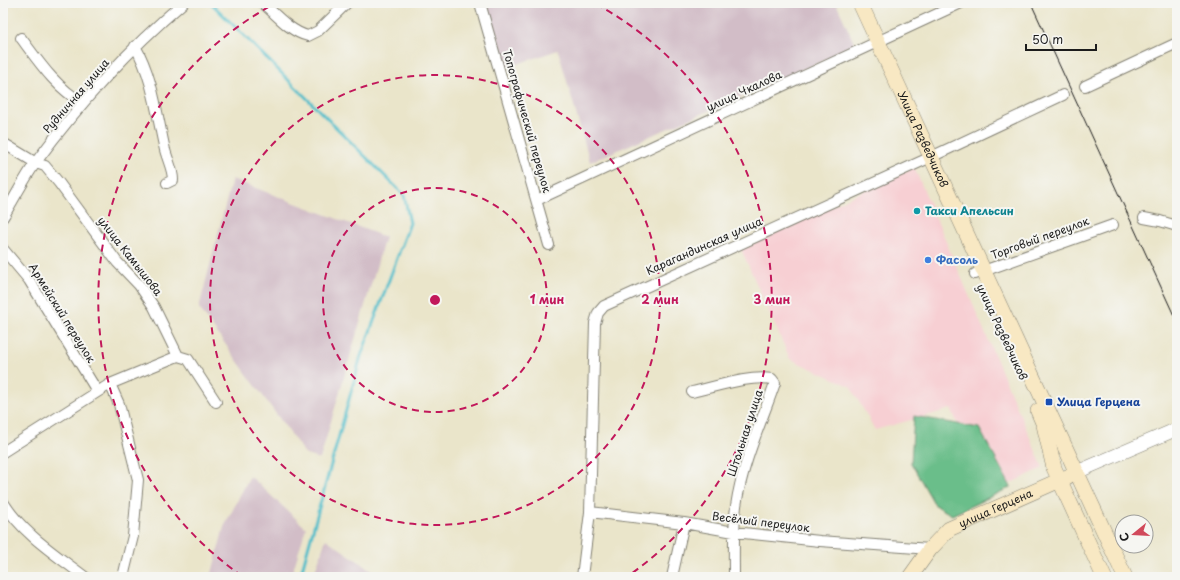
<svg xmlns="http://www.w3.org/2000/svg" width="1180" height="580" font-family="'Playpen Sans',sans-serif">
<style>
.built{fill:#f7cfd3}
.industrial{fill:#d2bdc7}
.forest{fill:#6bbe8a;stroke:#446d53}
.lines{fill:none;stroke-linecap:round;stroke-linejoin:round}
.stream{stroke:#51beca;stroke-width:3}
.minor-casing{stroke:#838073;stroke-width:12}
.tertiary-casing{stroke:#838073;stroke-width:14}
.secondary-casing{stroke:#838073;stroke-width:16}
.minor{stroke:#fff;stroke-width:10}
.tertiary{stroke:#fff;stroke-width:13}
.secondary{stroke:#f8e8c3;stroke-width:15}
.tram{stroke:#1c1c1c;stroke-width:1}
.ring{fill:none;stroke:#c2185b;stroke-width:2;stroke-dasharray:7 5}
.culture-dot{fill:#0f9aa8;stroke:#f6f6f2;stroke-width:1.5}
.shop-dot{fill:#3f7fe0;stroke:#f6f6f2;stroke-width:1.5}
.transit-dot{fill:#1a4fb4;stroke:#f6f6f2;stroke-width:1.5}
.labels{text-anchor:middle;stroke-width:4;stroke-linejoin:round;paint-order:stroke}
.street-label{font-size:11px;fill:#1c1c1c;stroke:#f6f6f2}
.culture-label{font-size:11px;font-weight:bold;fill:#0d838f;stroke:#f6f6f2;text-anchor:start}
.shop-label{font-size:11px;font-weight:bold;fill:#366cbe;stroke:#f6f6f2;text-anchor:start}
.transit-label{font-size:11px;font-weight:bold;fill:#164399;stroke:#f6f6f2;text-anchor:start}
.centre{fill:#c2185b;stroke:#f6f6f2;stroke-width:2}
.ring-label{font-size:12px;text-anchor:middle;font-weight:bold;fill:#c2185b;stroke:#f6f6f2;stroke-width:4;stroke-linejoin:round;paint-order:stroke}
</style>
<rect width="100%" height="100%" fill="#f6f6f2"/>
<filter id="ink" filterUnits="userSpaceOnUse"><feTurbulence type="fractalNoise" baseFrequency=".025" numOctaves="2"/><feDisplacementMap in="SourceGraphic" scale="8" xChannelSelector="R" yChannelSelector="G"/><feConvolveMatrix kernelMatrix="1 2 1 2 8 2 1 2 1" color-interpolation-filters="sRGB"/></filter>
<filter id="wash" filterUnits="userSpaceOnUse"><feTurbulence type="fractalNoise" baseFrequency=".012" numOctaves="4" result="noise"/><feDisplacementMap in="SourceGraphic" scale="16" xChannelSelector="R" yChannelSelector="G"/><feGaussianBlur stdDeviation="0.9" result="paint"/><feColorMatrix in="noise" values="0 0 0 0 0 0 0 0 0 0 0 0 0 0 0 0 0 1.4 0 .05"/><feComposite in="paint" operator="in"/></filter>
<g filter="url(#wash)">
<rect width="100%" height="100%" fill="#eae5ca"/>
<path class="built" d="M 914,167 L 1043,468 L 990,493 L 951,409 L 875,430 L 850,386 L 790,359 L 741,249 Z"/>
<path class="industrial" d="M 486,3 L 836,3 L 856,47 L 590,162 L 558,50 L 505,68 Z
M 232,179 L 385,237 L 320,459 L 306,455 L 199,308 Z
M 250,476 L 306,528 L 291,577 L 211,577 L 224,527 Z
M 326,539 L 381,577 L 313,577 Z"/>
<path class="forest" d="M 914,416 L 979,428 L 1011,487 L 952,515 L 935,505 L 911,463 Z"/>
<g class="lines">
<path class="stream" d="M 211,3 L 404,195 L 410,223 L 361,356 L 300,577"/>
</g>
</g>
<g filter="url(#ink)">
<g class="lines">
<defs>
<path id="minor" d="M 263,3 C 276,15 291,32 308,36 L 318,31 L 347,3
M 480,3 L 549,245
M 21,38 C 39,62 56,88 83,103
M 135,46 C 153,77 157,116 165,150 C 168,161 173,170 173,180 L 167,183
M 1085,86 L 1177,43
M 3,143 L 36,163 L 45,166 L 59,183 L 117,262 L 139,285 L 154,307 L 178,356 L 188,359 L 216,402
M 537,200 L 961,3
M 3,217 C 14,199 24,179 36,162 C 79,104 128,50 183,3
M 1144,218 L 1160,221 L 1177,226
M 3,249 L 29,280 L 97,391
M 975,274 L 1113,225
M 110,384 L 119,404 L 138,480 L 133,536 L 123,577
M 692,392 C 715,387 749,375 772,379 L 775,383 C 761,423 742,464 736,506 C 733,530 734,553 734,577
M 3,452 L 110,384 L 178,356
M 3,502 C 23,534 55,554 85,577
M 590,512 L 684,523 L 734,532 L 820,541 L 930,549
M 582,577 L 590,512 L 595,323 L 598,313 L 604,306 L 931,157 L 1063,95
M 672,577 L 684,523"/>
<path id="tertiary" d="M 1077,472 L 1177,429"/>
<g id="secondary">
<path id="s1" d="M 860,3 L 1125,577"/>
<path d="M 1038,411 L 1044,425 L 1054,468 L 1104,577"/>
<path id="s2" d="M 910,577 L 930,549 L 949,529 L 1067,477"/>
</g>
</defs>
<use href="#minor" class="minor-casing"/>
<use href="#tertiary" class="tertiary-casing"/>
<use href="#secondary" class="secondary-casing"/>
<use href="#minor" class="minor"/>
<use href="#tertiary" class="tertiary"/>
<use href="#secondary" class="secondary"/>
<path class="tram" d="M 1031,3 L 1177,322"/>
</g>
</g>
<g class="ring">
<circle cx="435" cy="300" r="112"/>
<circle cx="435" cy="300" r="225"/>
<path d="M242 576A337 337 0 0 1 274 4M596 4A337 337 0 0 1 628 576"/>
</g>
<circle class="culture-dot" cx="917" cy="211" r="4"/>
<circle class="shop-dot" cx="928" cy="260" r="4"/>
<rect class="transit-dot" x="1045" y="398" width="8" height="8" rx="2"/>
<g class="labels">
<g class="street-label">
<text transform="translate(744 91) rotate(-25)" y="4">улица Чкалова</text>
<text transform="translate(76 96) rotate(-49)" y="4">Рудничная улица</text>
<text transform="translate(527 121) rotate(74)" y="4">Топографический переулок</text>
<text dy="4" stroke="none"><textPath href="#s1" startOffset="150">Улица Разведчиков</textPath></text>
<text transform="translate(1040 238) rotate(-20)" y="4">Торговый переулок</text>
<text transform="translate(704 246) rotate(-24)" y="4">Карагандинская улица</text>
<text transform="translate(130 256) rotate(52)" y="4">улица Камышова</text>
<text transform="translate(62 313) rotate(58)" y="4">Армейский переулок</text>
<text transform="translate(1002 332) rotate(65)" y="4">улица Разведчиков</text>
<text transform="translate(745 433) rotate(-72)" y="4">Штольная улица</text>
<text dy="4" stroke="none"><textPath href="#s2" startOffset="113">улица Герцена</textPath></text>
<text transform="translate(761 522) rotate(7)" y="4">Весёлый переулок</text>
</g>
<g class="culture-label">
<text x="925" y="215">Такси Апельсин</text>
</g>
<g class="shop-label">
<text x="936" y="264">Фасоль</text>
</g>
<g class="transit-label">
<text x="1057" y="406">Улица Герцена</text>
</g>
</g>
<circle cx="435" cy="300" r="6" class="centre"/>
<g class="ring-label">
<text x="547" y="304">1 мин</text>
<text x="660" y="304">2 мин</text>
<text x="772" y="304">3 мин</text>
</g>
<rect width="1180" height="580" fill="none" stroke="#f6f6f2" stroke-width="16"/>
<g transform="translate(1134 534) rotate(252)"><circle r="19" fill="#f6f6f2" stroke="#9f9f9c"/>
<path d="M0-3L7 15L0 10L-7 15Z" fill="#d1495b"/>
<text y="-6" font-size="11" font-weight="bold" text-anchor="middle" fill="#1c1c1c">С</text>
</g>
<path d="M1026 44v6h70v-6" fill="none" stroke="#1c1c1c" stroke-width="2"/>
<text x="1032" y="44" font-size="12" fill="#1c1c1c" stroke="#f6f6f2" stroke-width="3" paint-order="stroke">50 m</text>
</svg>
